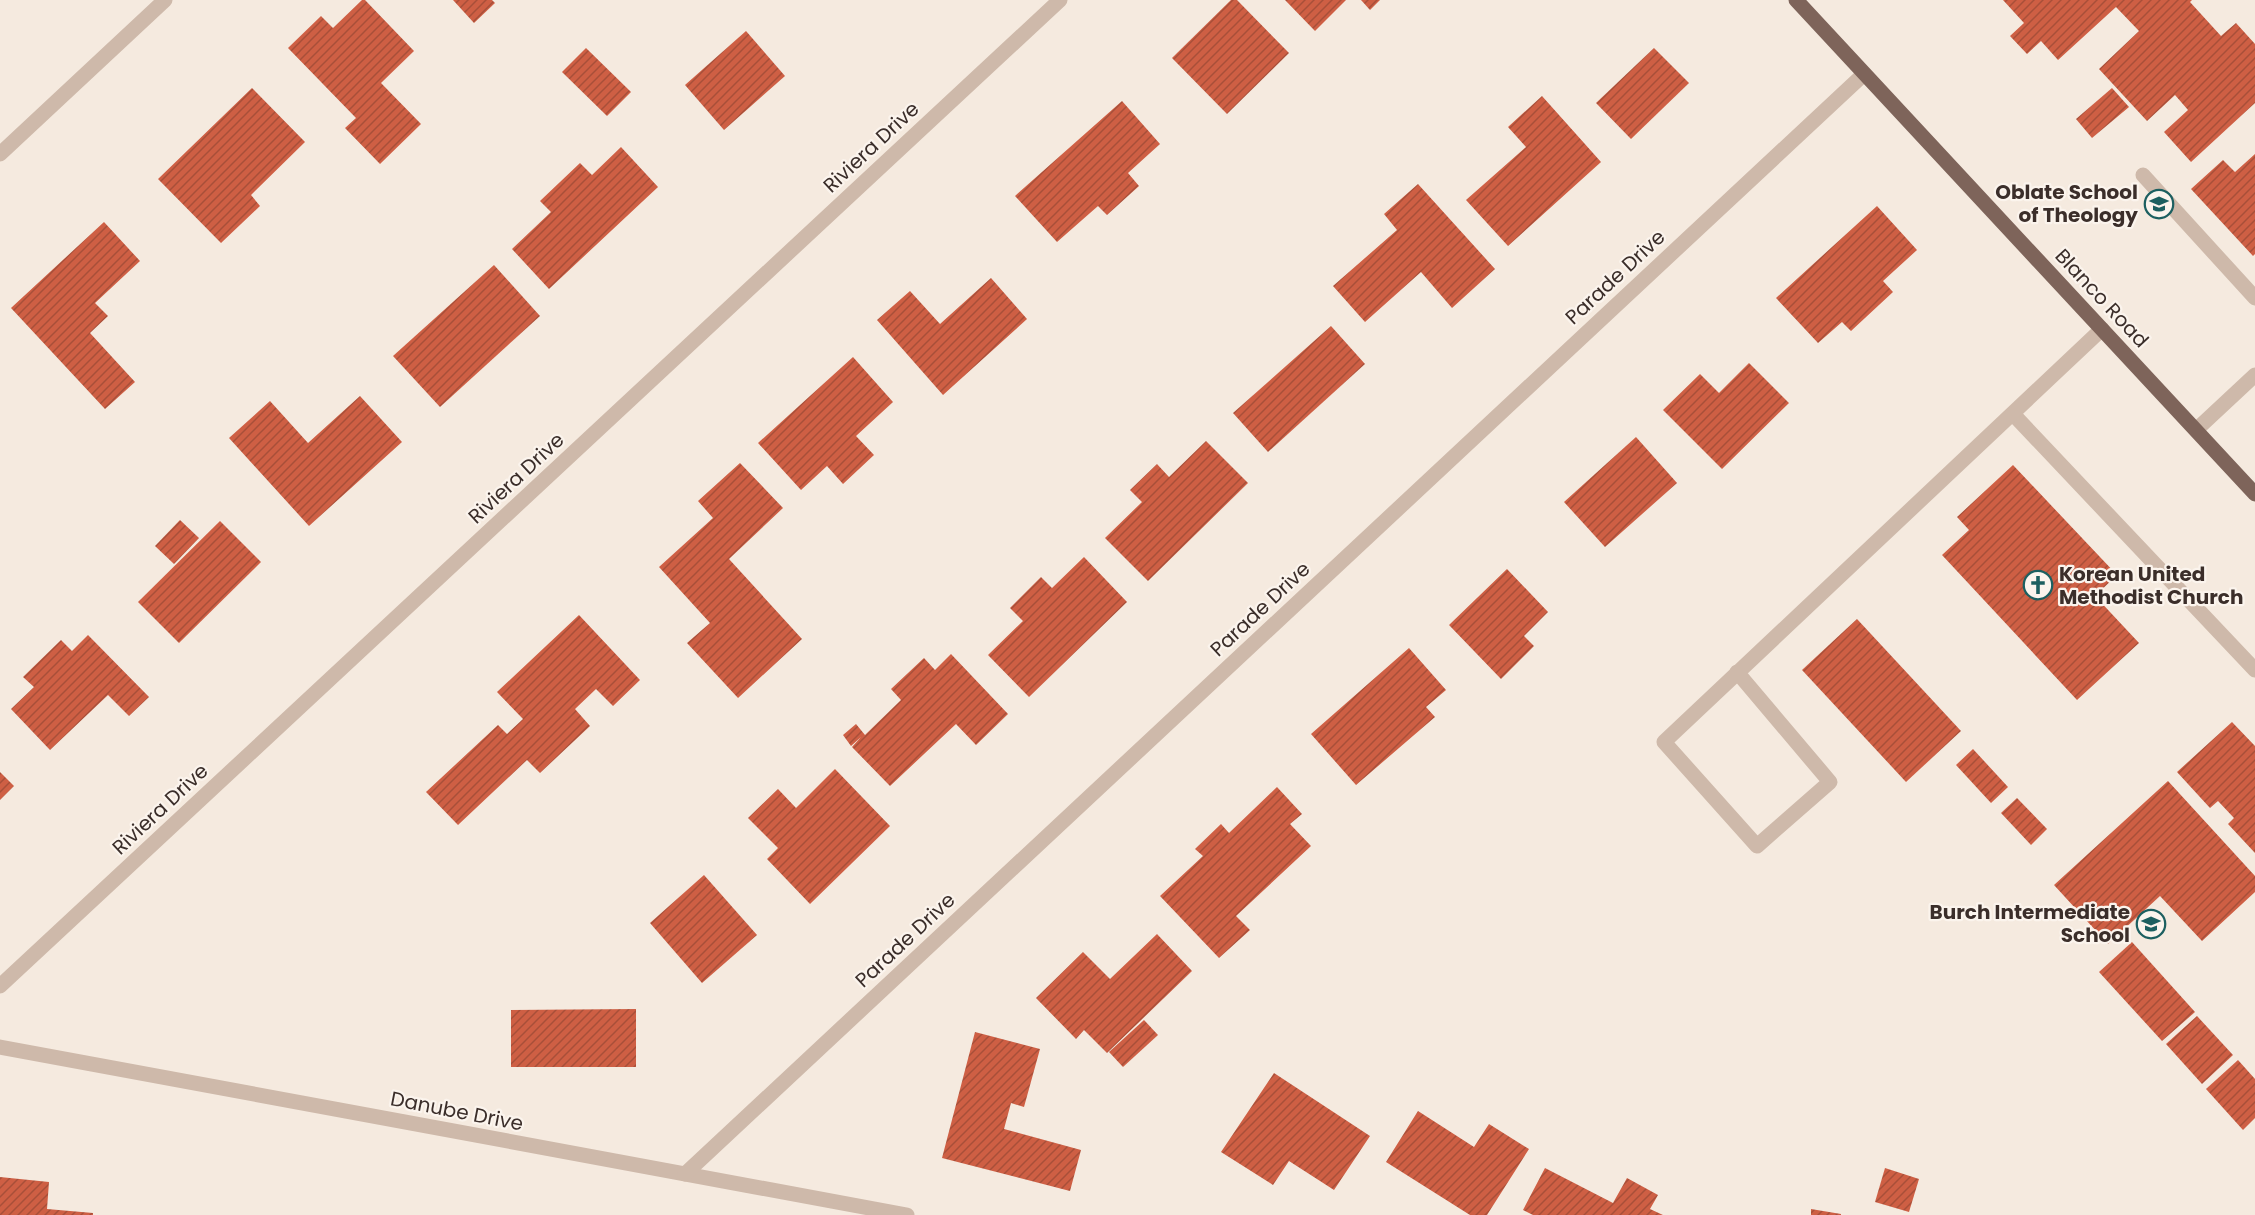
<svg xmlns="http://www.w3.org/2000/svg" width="2255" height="1215" viewBox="0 0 2255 1215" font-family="Poppins,sans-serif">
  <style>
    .building { fill: url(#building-hatch) }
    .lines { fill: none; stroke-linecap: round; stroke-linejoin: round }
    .minor { stroke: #ceb9aa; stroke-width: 15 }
    .major { stroke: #7e645a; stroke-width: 15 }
    .labels { text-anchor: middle; stroke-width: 4.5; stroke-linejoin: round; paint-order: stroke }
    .street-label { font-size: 20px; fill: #3b2e2a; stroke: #fbf4ed }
    .poi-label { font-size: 20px; font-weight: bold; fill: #3b2e2a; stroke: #fbf4ed; text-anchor: end }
  </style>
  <defs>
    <pattern id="building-hatch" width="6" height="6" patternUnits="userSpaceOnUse" patternTransform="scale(1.5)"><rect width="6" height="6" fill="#ce5f44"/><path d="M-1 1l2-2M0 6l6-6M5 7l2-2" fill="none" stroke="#a84f39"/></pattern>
  </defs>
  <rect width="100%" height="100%" fill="#f5eadf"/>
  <g class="building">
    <polygon points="362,0 365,0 414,51 381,83 421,124 380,164 345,128 356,118 288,48 321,16 333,28"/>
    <polygon points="453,0 492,0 495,3 474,23"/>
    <polygon points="1231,0 1237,0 1289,53 1227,114 1172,58"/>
    <polygon points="1285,0 1346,0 1315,31"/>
    <polygon points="1361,0 1380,0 1370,10"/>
    <polygon points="2003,0 2192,0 2190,2 2221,36 2236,23 2255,44 2255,103 2191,162 2164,132 2188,110 2175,95 2147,121 2099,69 2139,31 2116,7 2058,60 2041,41 2027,54 2010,36 2024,23"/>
    <polygon points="746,31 785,76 724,130 685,85"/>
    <polygon points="586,48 631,92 607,116 562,72"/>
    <polygon points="1654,48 1689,83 1631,139 1596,103"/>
    <polygon points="252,88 305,142 251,195 260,206 221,243 158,179"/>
    <polygon points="2112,88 2129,107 2092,138 2076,119"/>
    <polygon points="1542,96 1601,162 1508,246 1466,200 1526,147 1508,127"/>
    <polygon points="1122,101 1160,144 1128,173 1139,186 1107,215 1098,206 1057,242 1015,196"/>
    <polygon points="621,147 658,187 549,289 512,249 551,212 540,201 580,163 592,175"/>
    <polygon points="2255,154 2255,254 2253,256 2191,189 2223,160 2235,172"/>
    <polygon points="1418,184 1495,269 1452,308 1421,272 1365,322 1333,286 1397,230 1384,214"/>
    <polygon points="1877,206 1917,250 1883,281 1893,292 1851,331 1842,322 1818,343 1776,298"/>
    <polygon points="104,222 140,261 95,303 108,316 90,333 135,382 105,409 11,308"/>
    <polygon points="494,265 540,316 440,407 393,356"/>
    <polygon points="991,278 1027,319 943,395 877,320 910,291 940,324"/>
    <polygon points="1331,326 1365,364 1268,452 1233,413"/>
    <polygon points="853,357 893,402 856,436 874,455 843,484 827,466 801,490 758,443"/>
    <polygon points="1749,363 1789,403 1722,469 1663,410 1700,374 1719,393"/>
    <polygon points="360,396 402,442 309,526 229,438 270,401 308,443"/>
    <polygon points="1636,437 1677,483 1605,547 1564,502"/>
    <polygon points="1206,441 1248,483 1148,581 1105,538 1142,502 1130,490 1157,464 1169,477"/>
    <polygon points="740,463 783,508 729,559 802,639 738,698 687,643 710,623 659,567 713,518 698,501"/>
    <polygon points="2013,465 2117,575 2095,596 2139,643 2077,700 1942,555 1969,530 1957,517"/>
    <polygon points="180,520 199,538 174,564 155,546"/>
    <polygon points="220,521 261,562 179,643 138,602"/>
    <polygon points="1084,557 1127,602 1029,697 988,655 1023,621 1010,608 1041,577 1052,588"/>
    <polygon points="1507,569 1548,612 1524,636 1534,646 1501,679 1449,625"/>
    <polygon points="579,615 640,680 613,706 596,689 575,709 590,726 540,773 527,760 458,825 426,792 498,725 507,734 523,719 497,692"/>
    <polygon points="1857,619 1961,731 1906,782 1802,670"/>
    <polygon points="88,635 149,697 129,716 108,695 50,750 11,709 34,687 23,677 61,640 72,651"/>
    <polygon points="1409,648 1446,690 1426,707 1435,717 1356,785 1311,734"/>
    <polygon points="951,654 1008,714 976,745 956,724 890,786 852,747 861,737 851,746 843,735 856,724 865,735 901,700 891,689 924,658 935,670"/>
    <polygon points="2232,722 2255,746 2255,853 2228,824 2234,818 2218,801 2210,808 2177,772"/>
    <polygon points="1973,749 2008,787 1991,803 1956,765"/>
    <polygon points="835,769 890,826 810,904 767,859 778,848 748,818 778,789 796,808"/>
    <polygon points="0,772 14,786 0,800"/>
    <polygon points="2168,781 2255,876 2255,892 2202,941 2160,896 2108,944 2054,885"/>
    <polygon points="1277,787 1302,814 1290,824 1311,846 1236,916 1250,930 1219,958 1160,896 1203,856 1195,849 1221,824 1229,833"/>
    <polygon points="2017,798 2047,829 2031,845 2001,813"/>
    <polygon points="704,875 757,935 702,983 650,923"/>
    <polygon points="1157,934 1192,971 1107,1053 1084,1030 1076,1039 1036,998 1083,952 1110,979"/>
    <polygon points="2132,942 2195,1012 2162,1041 2099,972"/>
    <polygon points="636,1009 636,1067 511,1067 511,1010"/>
    <polygon points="2197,1016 2233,1055 2202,1084 2166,1044"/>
    <polygon points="1144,1020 1158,1035 1123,1067 1109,1052"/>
    <polygon points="975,1032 1040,1049 1024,1107 1011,1103 1004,1129 1081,1150 1070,1191 942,1158"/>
    <polygon points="2238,1060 2255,1079 2255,1118 2243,1130 2206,1089"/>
    <polygon points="1274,1073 1370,1136 1334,1190 1289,1161 1273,1185 1221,1152"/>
    <polygon points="1418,1111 1474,1147 1489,1124 1529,1149 1487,1215 1470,1215 1386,1162"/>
    <polygon points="1545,1168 1613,1203 1627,1178 1658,1195 1650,1209 1663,1215 1533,1215 1523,1210"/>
    <polygon points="1885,1168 1919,1179 1909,1212 1875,1202"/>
    <polygon points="0,1177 49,1182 47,1209 93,1213 93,1215 0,1215"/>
    <polygon points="1811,1209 1841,1214 1841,1215 1811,1215"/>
  </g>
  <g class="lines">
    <g class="minor">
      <polyline points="0,154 165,0"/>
      <polyline points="2143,175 2255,298"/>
      <polyline points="2013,414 2255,670"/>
      <polyline points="2196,430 2255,375"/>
      <polyline points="1737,672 1830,782 1757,846 1664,742 2102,329"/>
      <polyline points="0,986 1060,0"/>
      <polyline points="0,1047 907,1215"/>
      <polyline points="685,1174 1864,74"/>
    </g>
    <polyline class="major" points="1796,0 2255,494"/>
  </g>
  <defs>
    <g id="university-ring" transform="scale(1.5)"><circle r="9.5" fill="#fbf4ed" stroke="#1c5f60" stroke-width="1.5"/><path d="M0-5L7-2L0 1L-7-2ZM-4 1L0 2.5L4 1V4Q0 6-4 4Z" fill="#1c5f60"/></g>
    <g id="church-ring" transform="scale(1.5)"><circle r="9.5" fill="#fbf4ed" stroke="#1c5f60" stroke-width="1.5"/><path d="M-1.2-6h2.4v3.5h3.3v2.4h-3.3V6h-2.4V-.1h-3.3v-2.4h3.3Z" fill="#1c5f60"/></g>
    <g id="school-ring" transform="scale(1.5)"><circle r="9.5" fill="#fbf4ed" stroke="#1c5f60" stroke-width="1.5"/><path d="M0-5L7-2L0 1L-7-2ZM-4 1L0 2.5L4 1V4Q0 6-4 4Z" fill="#1c5f60"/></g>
  </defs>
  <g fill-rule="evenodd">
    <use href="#university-ring" x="2159" y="204"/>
    <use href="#church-ring" x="2038" y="585"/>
    <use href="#school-ring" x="2151" y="924"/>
  </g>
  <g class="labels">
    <g class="street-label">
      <text transform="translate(871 147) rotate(-43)" y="7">Riviera Drive</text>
      <text transform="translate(1615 277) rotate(-43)" y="7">Parade Drive</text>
      <text transform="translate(2102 298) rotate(47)" y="7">Blanco Road</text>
      <text transform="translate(516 478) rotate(-43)" y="7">Riviera Drive</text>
      <text transform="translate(1260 609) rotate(-43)" y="7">Parade Drive</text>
      <text transform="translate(160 809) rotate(-43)" y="7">Riviera Drive</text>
      <text transform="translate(905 940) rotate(-43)" y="7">Parade Drive</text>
      <text transform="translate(457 1111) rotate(11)" y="7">Danube Drive</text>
    </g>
    <g class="poi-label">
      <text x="2138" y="199">Oblate School<tspan x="2138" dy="23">of Theology</tspan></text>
      <text x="2059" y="581" text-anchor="start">Korean United<tspan x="2059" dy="23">Methodist Church</tspan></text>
      <text x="2130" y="919">Burch Intermediate<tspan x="2130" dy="23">School</tspan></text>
    </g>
  </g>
</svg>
